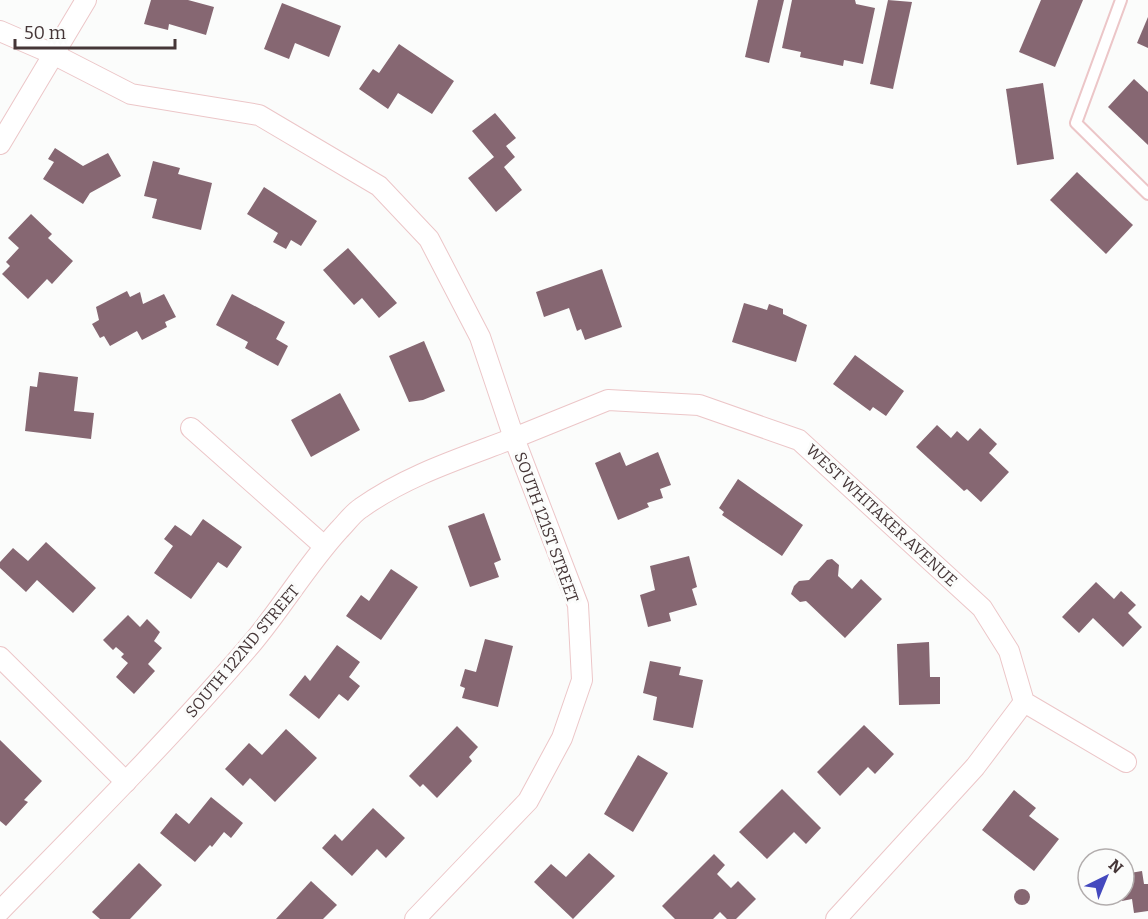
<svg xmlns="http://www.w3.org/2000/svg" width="1148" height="919" viewBox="0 0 1148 919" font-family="Bitter,serif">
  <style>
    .building { fill: #866772 }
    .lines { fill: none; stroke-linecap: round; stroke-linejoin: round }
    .service-casing { stroke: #ecc6c8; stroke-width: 14 }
    .minor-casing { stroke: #ecc6c8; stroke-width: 22 }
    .service { stroke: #fff; stroke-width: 10 }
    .minor { stroke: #fff; stroke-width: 20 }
    .labels { text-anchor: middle; stroke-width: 6; stroke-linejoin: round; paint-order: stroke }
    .street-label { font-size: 16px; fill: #453637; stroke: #fbfcfb }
  </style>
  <rect width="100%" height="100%" fill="#fbfcfb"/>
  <g class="building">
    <polygon points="151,0 188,0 214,7 206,35 169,24 168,30 144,24"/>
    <polygon points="758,0 784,0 769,63 745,57"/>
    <polygon points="792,0 855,0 856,4 875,8 863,64 844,60 843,66 800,57 801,52 782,48"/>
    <polygon points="888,0 912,2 893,89 870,84"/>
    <polygon points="1041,0 1083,0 1055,67 1019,52"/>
    <polygon points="282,3 341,26 329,57 295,43 289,59 264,49"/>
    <polygon points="1148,17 1148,48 1137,43"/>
    <polygon points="399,44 454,81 432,114 398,93 388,109 359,89 373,69 379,73"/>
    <polygon points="1134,79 1148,92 1148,145 1108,107"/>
    <polygon points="1043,83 1054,159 1017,165 1006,89"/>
    <polygon points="495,113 516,138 506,146 515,157 504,167 522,190 496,212 468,178 494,157 472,131"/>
    <polygon points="55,148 83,166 108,153 121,176 90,193 83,204 43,179 54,162 48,159"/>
    <polygon points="153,161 180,168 178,174 212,183 201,230 152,218 157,199 144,196"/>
    <polygon points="1077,172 1133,225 1106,254 1050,200"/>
    <polygon points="264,187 317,221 301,246 291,240 286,249 273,242 278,233 247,214"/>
    <polygon points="31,214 52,234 48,238 73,261 52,284 47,279 28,299 2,274 10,266 6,262 19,248 8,238"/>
    <polygon points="348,248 397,303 379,318 362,298 354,305 323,270"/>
    <polygon points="602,269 622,327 585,340 581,329 577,331 569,308 544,317 536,292"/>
    <polygon points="127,291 130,297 140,292 143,304 164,294 176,317 165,322 167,327 142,340 137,331 110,346 104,336 100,338 92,324 99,320 96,307"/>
    <polygon points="232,294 285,322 276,339 288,346 278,366 245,348 248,342 216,325"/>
    <polygon points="744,303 767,310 769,304 783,309 783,314 807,325 796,362 732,342"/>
    <polygon points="424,341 445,391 423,400 409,402 389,356"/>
    <polygon points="855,355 904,391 886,416 873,407 870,411 833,384"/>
    <polygon points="39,372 78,377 74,411 94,413 91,439 25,431 30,386 37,387"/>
    <polygon points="340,393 360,430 311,457 291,420"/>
    <polygon points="937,425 951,438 957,431 968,441 980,428 997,444 989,453 1009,472 981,502 967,489 964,491 916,447"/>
    <polygon points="620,452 626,466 658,452 671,485 660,489 663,498 647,503 649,507 618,520 595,463"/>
    <polygon points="738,479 803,525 782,556 722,515 724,512 719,508"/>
    <polygon points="484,513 501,560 494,563 499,577 470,587 448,526"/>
    <polygon points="203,519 242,547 227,568 218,562 191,599 154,573 173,546 164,539 175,525 191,536"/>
    <polygon points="46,542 96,588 73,613 37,580 26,592 0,568 0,562 13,548 28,561"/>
    <polygon points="689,556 697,587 692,589 697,605 669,613 671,621 648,627 640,595 655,590 650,566"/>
    <polygon points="832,559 839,565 838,576 852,589 861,579 882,599 845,638 806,601 800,602 791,594 794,586 799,581 809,580 827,560"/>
    <polygon points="391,569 418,587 381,640 346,616 361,595 369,601"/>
    <polygon points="1096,582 1114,599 1121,591 1136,605 1128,613 1142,627 1123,647 1093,618 1079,633 1062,617"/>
    <polygon points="128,615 140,627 147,619 160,632 154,641 162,648 148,664 155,671 134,694 116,677 128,663 121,657 124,654 116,647 113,650 103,640"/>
    <polygon points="485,639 513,646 498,707 462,698 465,688 460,686 465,669 476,672"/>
    <polygon points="929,642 930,677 940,677 940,704 899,705 897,644"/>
    <polygon points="337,645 360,662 349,677 360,686 348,701 339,694 319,719 289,695 305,675 310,681"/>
    <polygon points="650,661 681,667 679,675 703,680 693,728 653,720 657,697 643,693"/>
    <polygon points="864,725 894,754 875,774 868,767 840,796 817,772"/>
    <polygon points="457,726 478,747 469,757 472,761 437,798 423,784 420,787 409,776"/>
    <polygon points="286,729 317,758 275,802 250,778 243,786 225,769 249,743 262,755"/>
    <polygon points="0,740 42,781 24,800 28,802 6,826 0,821"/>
    <polygon points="638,755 668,773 633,832 604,814"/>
    <polygon points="782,789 821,828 806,844 794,832 767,859 739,832"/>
    <polygon points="1014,790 1036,808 1029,816 1059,839 1034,871 982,830"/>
    <polygon points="211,797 243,823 231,838 224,832 212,847 210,845 195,862 160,833 176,813 189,824"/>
    <polygon points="373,808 405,838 386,858 377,849 352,876 322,848 335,834 342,841"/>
    <polygon points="589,853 615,876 573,919 534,882 551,864 566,877"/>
    <polygon points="714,854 725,865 717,874 731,888 738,881 756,899 736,919 727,919 720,912 713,919 675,919 662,906"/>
    <polygon points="139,863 162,885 130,919 100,919 92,912"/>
    <polygon points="1142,871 1144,884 1148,884 1148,911 1134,913 1132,899 1122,901 1124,874"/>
    <polygon points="311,881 337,905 323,919 276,919"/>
    <circle cx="1022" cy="897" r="8"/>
  </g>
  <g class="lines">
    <g class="service-casing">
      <polyline id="service" points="1121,0 1076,123 1148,194"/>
    </g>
    <g class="minor-casing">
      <g id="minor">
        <polyline points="0,31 53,54 131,94 259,115 379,186 429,239 480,337 514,438 608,400 699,405 799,440 982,608 1009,651 1024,702 1126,762"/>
        <polyline points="0,144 86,0"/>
        <polyline points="191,428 324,546"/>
        <polyline points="0,657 126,782"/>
        <path d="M0 911C86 823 173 736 253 642 283 606 307 565 339 530 346 523 353 513 361 508 407 475 462 458 514 438L578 605 582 680 562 738 528 801 415 919"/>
        <polyline points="836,919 975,767 1024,702"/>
      </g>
    </g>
    <use href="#service" class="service"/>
    <use href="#minor" class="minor"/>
  </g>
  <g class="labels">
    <g class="street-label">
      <text transform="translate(882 515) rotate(43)" y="6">WEST WHITAKER AVENUE</text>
      <text transform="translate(547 527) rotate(70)" y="6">SOUTH 121ST STREET</text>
      <text transform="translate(242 651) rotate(-50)" y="6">SOUTH 122ND STREET</text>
    </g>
  </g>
  <g transform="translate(1106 877) rotate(43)"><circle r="28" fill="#fbfcfb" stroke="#b2adad" stroke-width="1.5"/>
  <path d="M0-4.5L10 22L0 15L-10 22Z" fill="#4449be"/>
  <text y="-9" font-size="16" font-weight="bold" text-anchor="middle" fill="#453637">N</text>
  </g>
  <path d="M15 39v9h160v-9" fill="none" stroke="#453637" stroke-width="3"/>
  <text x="24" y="39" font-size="18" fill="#453637" stroke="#fbfcfb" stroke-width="4.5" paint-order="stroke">50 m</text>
</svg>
